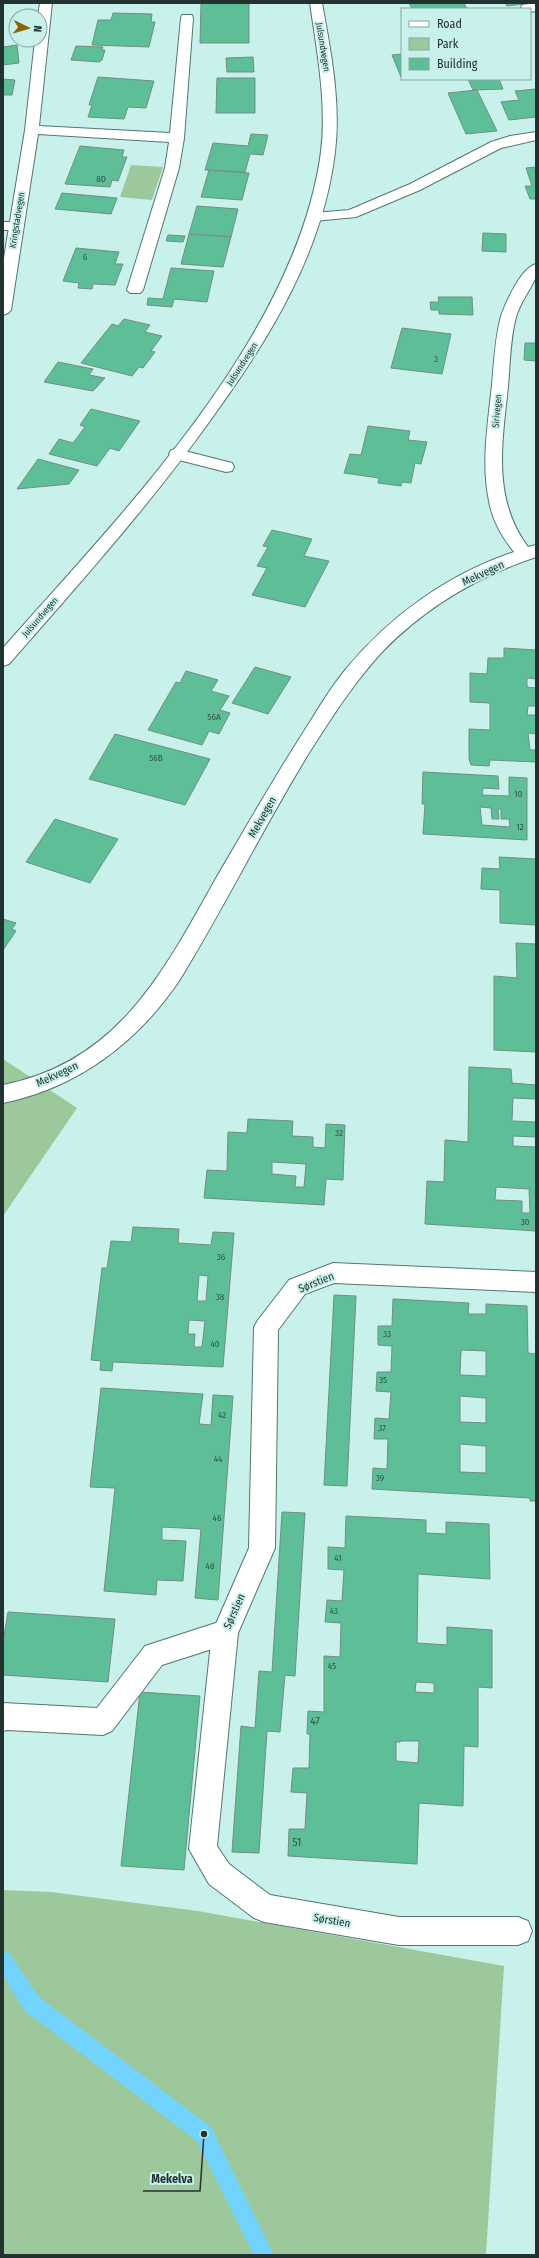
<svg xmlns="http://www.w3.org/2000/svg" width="539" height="2258" viewBox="0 0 539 2258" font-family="'Fira Sans Condensed',sans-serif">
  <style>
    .green { fill: #9dc89b }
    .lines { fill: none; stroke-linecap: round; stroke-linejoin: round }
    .stream { fill: #72d3fd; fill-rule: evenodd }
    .building { fill: #5ebe97; stroke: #708f81; fill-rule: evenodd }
    .service-casing { stroke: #527671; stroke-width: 2 }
    .minor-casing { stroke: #527671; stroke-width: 2 }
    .primary-casing { stroke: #527671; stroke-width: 2 }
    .service { fill: #fff; fill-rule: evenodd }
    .minor { fill: #fff; fill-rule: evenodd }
    .primary { fill: #fff; fill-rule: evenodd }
    .labels { text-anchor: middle; stroke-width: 4; stroke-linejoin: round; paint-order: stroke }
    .far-street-label { font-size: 9px; fill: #223230; stroke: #c9f1eb }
    .number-label { font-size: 9px; fill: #31554a }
    .street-label { font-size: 11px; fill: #223230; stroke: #c9f1eb }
    .near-number-label { font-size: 11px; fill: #31554a }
    .leader { fill: none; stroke: #223230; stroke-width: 1.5 }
    .callout-dot { fill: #223230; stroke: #c9f1eb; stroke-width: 1.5 }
    .callout-label { font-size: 12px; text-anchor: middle; font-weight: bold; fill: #223230; stroke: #c9f1eb; stroke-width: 4; stroke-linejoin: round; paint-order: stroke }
  </style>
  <rect width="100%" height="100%" fill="#c9f1eb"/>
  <g class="green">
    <polygon points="131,165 163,167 152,200 120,197"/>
    <polygon points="3,1059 77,1108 3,1216"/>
    <polygon points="3,1890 51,1892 198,1911 504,1966 486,2255 3,2255"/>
  </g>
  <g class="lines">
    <polygon class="stream" points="3,1950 9,1953 39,1997 211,2127 274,2255 254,2255 197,2141 25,2011 3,1976"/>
  </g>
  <g class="building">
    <polygon points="201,3 249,3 249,43 200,43"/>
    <polygon points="409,3 464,3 467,9 412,9"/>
    <polygon points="505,3 535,3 507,6"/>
    <polygon points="113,13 152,14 151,22 155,22 149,47 92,45 98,20 111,20"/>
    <polygon points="17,45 19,63 3,65 3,47"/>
    <polygon points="76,46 103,47 102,50 105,50 102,60 99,62 71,60"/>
    <polygon points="402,54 402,77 401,77 392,55"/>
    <polygon points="253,57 254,72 227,72 226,58"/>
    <polygon points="98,77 154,81 146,108 128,107 124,119 88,117 92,105 89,105"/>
    <polygon points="217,78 255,78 255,113 216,113"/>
    <polygon points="3,79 15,80 12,95 3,95"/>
    <polygon points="468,79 499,79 503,89 473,90"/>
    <polygon points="536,89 536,117 509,120 501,102 519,100 515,91"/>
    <polygon points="477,90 497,131 466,134 448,93"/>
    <polygon points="251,134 268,135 263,155 250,154 245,172 205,170 213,143 248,146"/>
    <polygon points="80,146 124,150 122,157 127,157 118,181 112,180 110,187 65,184"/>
    <polygon points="536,167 536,199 530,199 525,186 532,186 526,168"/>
    <polygon points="209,170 249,173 242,200 201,197"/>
    <polygon points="62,193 117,198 111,214 55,209"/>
    <polygon points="197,206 238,209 231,237 189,234"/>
    <polygon points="483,233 506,234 506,252 482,251"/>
    <polygon points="189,234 231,237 223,267 181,264"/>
    <polygon points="168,235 185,236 183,242 166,241"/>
    <polygon points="76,248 119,252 115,264 123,264 115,285 93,284 92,289 78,288 79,283 63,281"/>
    <polygon points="171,268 214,271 207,302 174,299 172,307 147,305 148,298 163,299"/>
    <polygon points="438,297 472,297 473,315 439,314 439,310 431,310 430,302 439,302"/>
    <polygon points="124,319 150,325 145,332 162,336 151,351 155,352 143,368 139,367 132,376 81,363 112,324 118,326"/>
    <polygon points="402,328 451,334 442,374 391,368"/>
    <polygon points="525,343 536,343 536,361 524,360"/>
    <polygon points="58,362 93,369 89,375 105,378 93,391 44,382"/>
    <polygon points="91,409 140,421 119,451 110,448 97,466 49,454 59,439 73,443 85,427 80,425"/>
    <polygon points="368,426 410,431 408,440 427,442 421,464 415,463 411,483 402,482 401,486 378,483 379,478 344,473 350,454 361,455"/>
    <polygon points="38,459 79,470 69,484 17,489"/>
    <polygon points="272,530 312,539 304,556 329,561 305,607 252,595 267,568 257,566 268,547 263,546"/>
    <polygon points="504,648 536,650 536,679 527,678 527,687 536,688 536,706 528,706 527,715 536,715 536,734 528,733 530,750 536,750 536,762 490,760 489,766 471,765 469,759 469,729 490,730 490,703 470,702 470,673 487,674 488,658 504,658"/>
    <polygon points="255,667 291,677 268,714 232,703"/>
    <polygon points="186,671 218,680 211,691 229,696 220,710 230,713 219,734 209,731 202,745 148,730 176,682 180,683"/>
    <polygon points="115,734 210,759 185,805 89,779"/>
    <path d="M423 772 498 776 499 789 483 788 482 795 509 796V777L527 778V840L423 834 425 804H422ZM480 807 491 808 492 819H499L498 809H501V819H509L510 827 482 825Z"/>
    <polygon points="55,819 118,839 90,883 26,862"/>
    <polygon points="499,857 536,859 536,925 500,923 500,890 481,889 482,868 500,869"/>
    <polygon points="3,919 16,923 12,929 16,931 3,950"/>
    <polygon points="516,943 536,944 536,1052 494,1050 494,976 517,978"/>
    <path d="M469 1067 511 1069 512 1083 536 1085V1099L513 1098 512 1121 536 1122V1137L513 1136V1146L536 1147V1231L425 1224 427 1181 444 1182 445 1140 468 1142ZM496 1187 529 1189 530 1213H522V1201L495 1200Z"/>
    <path d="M248 1119 293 1121 292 1136 313 1137V1147L325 1148 326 1124 345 1125 343 1180 326 1179 324 1205 204 1198 207 1170 227 1171 228 1132 247 1133ZM272 1162 306 1164 304 1187H295L296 1176 272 1174Z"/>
    <path d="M133 1227 179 1229 178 1243 211 1245 213 1232 234 1233 223 1367 113 1362 112 1371 100 1370 101 1361 91 1360 102 1268H107L111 1241 131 1242ZM199 1275 208 1276 206 1301H197ZM189 1320 205 1321 202 1347H194L195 1334H188Z"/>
    <polygon points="334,1295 356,1296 347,1486 324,1485"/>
    <path d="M393 1299 469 1303 468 1314H486V1304L527 1306 528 1353 536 1354V1501H530V1498L372 1489 373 1468 387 1469 388 1439H374L375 1418 389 1419 391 1392 376 1391 377 1372H391L392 1346 378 1345V1326H392ZM461 1350 486 1351V1376L460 1375ZM460 1396 486 1398V1423L460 1422ZM460 1444 486 1446V1473L460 1472Z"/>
    <polygon points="101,1388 203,1394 199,1424 211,1425 213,1395 233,1396 218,1600 195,1598 201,1529 162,1527 162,1540 186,1541 183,1581 157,1580 156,1595 104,1591 115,1488 90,1487"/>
    <polygon points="282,1512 305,1513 295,1676 285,1675 280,1732 267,1731 259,1853 232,1852 241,1726 255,1728 259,1671 272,1672"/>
    <path d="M346 1516 426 1520V1533L446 1534V1522L489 1524 490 1579 418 1574 417 1643 447 1645V1627L492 1630V1688L478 1687V1747L464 1746 463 1806 419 1803 417 1864 288 1856 289 1829H305L307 1793 291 1792 293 1768H309L310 1734H307L308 1711 324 1712V1656L340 1657 341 1623 325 1622 327 1600 342 1601 344 1570 328 1569V1547L345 1548ZM416 1682 434 1683V1693L415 1692ZM401 1741H419L418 1763 396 1761V1742H400Z"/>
    <polygon points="8,1612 115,1619 108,1682 3,1675 3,1642"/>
    <polygon points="140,1692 200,1696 184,1870 121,1866"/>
  </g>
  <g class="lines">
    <g class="service-casing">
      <g id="service">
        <polygon points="536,3 536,11 530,12 530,9 521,8 522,5"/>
        <polygon points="536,132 536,140 501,148 420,190 356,217 314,221 307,217 314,213 349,210 410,184 491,142 510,136"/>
        <polygon points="3,222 16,222 23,226 16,230 3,230"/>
        <polygon points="177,449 232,463 234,467 232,471 226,472 171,458 169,454 171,450"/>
        <polygon points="225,1620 234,1624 238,1633 234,1642 162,1665 112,1731 103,1735 7,1730 3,1731 3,1703 97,1708 145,1646"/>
      </g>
    </g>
    <g class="minor-casing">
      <g id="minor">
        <polygon points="40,3 52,3 39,126 170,133 181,18 182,15 192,15 193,18 184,138 179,168 143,290 140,293 130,293 127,290 165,168 169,142 38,134 11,310 8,313 3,315 3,264 25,130 35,40 40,40 40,16 38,16"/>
        <path d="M536 264C536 269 537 276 535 279 529 292 520 303 516 317 510 340 510 364 508 387 502 443 492 499 528 547L536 545V557C479 576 426 607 383 651 354 682 332 717 309 753 263 828 225 906 179 981 137 1043 77 1088 3 1103V1085C118 1062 163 973 215 880 243 832 271 783 301 736 316 713 329 689 346 669 390 616 448 574 514 552 502 537 492 520 489 501 481 463 488 423 492 385 494 362 495 338 501 316 506 302 521 268 536 264Z"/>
        <polygon points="333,1263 536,1272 536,1292 334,1283 305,1294 278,1330 275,1548 238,1633 217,1846 229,1864 270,1895 399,1917 518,1917 528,1921 532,1931 528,1941 518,1945 399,1945 264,1922 254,1918 209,1884 189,1849 212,1633 249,1548 254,1327 258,1320 289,1280"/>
      </g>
    </g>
    <g class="primary-casing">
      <path id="primary" d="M310 3H322C331 52 341 103 335 152 323 252 270 338 212 418 150 505 79 584 9 664L3 666V648C122 513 296 337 321 152 327 103 317 52 310 3Z"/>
    </g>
    <use href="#service" class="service"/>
    <use href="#minor" class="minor"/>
    <use href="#primary" class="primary"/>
  </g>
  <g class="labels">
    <g class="far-street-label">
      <text transform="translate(323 47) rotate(81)" y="3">Julsundvegen</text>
      <text transform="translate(17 220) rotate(-81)" y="3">Kringstadvegen</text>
      <text transform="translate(242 364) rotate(-57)" y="3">Julsundvegen</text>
      <text transform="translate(497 411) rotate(-85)" y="3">Sirivegen</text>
      <text transform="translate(40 617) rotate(-49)" y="3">Julsundvegen</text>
    </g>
    <g class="number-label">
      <text x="101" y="182">8D</text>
      <text x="85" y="260">6</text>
      <text x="436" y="362">3</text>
      <text x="214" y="720">56A</text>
      <text x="156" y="761">56B</text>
      <text x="518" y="797">10</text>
      <text x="520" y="830">12</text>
      <text x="339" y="1136">32</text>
      <text x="525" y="1225">30</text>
      <text x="221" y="1260">36</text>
      <text x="220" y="1300">38</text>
      <text x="387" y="1337">33</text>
      <text x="215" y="1347">40</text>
      <text x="383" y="1383">35</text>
      <text x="222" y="1418">42</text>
      <text x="382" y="1431">37</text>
      <text x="218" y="1462">44</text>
      <text x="380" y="1481">39</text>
      <text x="217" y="1521">46</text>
      <text x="338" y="1561">41</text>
      <text x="210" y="1569">48</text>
      <text x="334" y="1614">43</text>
      <text x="332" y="1669">45</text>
    </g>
    <g class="street-label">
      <text transform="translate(483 573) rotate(-25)" y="4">Mekvegen</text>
      <text transform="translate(262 817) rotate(-60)" y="4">Mekvegen</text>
      <text transform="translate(57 1074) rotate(-25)" y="4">Mekvegen</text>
      <text transform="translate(316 1282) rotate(-22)" y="4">Sørstien</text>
      <text transform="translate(234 1611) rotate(-66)" y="4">Sørstien</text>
      <text transform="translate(332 1920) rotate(10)" y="4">Sørstien</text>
    </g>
    <g class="near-number-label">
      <text x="315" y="1725">47</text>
      <text x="297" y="1846">51</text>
    </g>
  </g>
  <path class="leader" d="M204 2134L200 2191H143"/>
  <circle class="callout-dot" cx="204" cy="2134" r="4"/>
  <g class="callout-label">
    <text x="172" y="2183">Mekelva</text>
  </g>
  <rect width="539" height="2258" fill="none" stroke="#223230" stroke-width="8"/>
  <rect x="401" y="8" width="130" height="72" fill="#c9f1eb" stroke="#86a5a0"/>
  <rect x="409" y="21" width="20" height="6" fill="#ffffff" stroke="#86a5a0"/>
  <text x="437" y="28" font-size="12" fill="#223230">Road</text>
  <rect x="409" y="38" width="20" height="12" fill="#9dc89b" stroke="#86a5a0"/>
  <text x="437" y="48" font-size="12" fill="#223230">Park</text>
  <rect x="409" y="58" width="20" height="12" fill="#5ebe97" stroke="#86a5a0"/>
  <text x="437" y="68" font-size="12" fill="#223230">Building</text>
  <g transform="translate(28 28) rotate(95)"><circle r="19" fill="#c9f1eb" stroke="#86a5a0"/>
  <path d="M0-3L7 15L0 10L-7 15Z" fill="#8c6405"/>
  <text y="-6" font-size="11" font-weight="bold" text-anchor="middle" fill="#223230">N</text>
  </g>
</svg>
